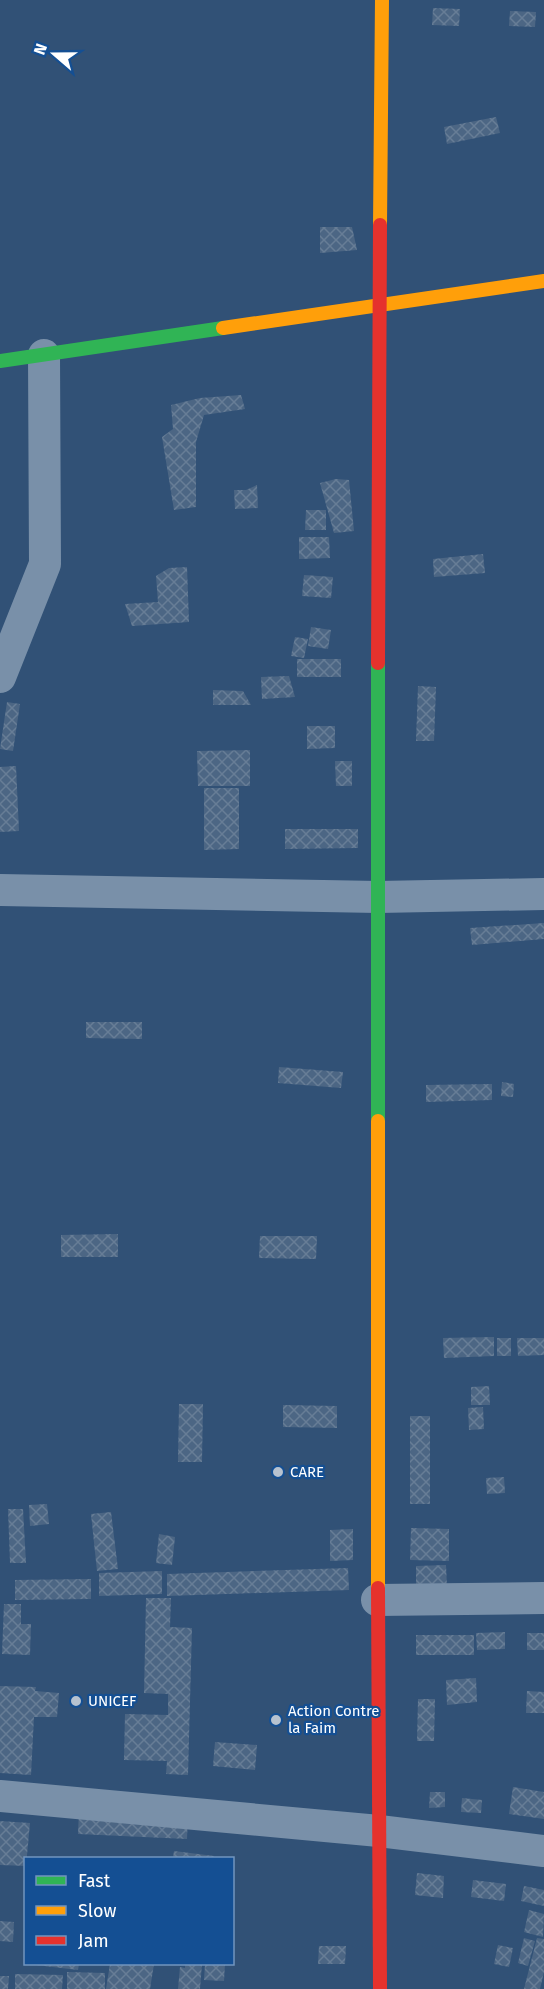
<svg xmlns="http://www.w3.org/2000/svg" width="544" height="1989" viewBox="0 0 544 1989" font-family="'Fira Sans',sans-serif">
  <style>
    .building { fill: url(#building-cross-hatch) }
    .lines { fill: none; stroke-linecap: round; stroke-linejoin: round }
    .street { stroke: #7990a9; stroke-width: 32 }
    .fast { stroke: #30b455; stroke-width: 14 }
    .slow { stroke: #ff9f0a; stroke-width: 14 }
    .jam { stroke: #e5322d; stroke-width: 14 }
    .poi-dot { fill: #b7c2cf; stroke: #144f93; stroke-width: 2 }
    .labels { text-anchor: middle; stroke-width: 4.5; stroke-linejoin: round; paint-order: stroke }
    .poi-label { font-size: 15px; fill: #fff; stroke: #144f93; text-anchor: start }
  </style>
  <defs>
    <pattern id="building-cross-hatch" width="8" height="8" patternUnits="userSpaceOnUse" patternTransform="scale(1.5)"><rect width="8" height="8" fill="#4c6684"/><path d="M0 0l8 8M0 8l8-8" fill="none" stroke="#677d96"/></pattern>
  </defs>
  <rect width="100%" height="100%" fill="#315176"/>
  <g class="building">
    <polygon points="433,8 460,9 459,26 432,25"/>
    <polygon points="510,11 536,12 535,27 509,26"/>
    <polygon points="496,117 500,133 447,144 444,127"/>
    <polygon points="320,227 352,227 357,250 320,253"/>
    <polygon points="241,395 245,409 204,415 196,442 196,507 174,510 162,437 173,429 171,405 200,398"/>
    <polygon points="336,479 349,480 354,531 334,533 320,483"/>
    <polygon points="257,485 258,508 235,509 234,490 246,490"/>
    <polygon points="306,510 326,510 326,530 305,530"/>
    <polygon points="299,537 329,537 330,558 299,559"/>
    <polygon points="483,554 485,573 434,577 433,559"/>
    <polygon points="187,567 189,622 132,626 125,604 158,602 156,576 169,568"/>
    <polygon points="304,575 333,577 331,598 302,596"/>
    <polygon points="311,627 331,630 328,649 308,646"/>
    <polygon points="295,637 308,639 304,658 291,656"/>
    <rect x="297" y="659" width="44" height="18"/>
    <polygon points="289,676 295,697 262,699 261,677"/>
    <polygon points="418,686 436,687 434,741 416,741"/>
    <polygon points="213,690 243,691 251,705 213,705"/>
    <polygon points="7,702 20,704 13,751 0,749"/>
    <polygon points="307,726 335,726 335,748 307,749"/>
    <polygon points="250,750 250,786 198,786 197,751"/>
    <polygon points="335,761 352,761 352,786 336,786"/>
    <polygon points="16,766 19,831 0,832 0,767"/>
    <polygon points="204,788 239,788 239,849 204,850"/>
    <polygon points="285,829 358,829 358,848 285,849"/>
    <polygon points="544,923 544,939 472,945 470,928"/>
    <polygon points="86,1022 142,1022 142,1039 86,1038"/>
    <polygon points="279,1067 343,1072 341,1088 278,1083"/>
    <polygon points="502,1082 514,1084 513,1097 501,1096"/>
    <polygon points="492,1084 492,1100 426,1102 426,1085"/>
    <polygon points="118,1234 118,1257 61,1257 61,1235"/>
    <polygon points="260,1236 317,1236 316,1259 259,1258"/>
    <polygon points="494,1337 494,1356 444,1358 443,1338"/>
    <rect x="497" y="1338" width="14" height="18"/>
    <polygon points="517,1338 544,1338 544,1355 518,1356"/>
    <polygon points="489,1386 490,1405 471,1405 471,1387"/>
    <polygon points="179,1404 203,1404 202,1462 178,1462"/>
    <polygon points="283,1405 337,1406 337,1428 283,1427"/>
    <polygon points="483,1407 484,1429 469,1430 468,1408"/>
    <rect x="410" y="1416" width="20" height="88"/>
    <polygon points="504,1477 505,1493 487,1494 486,1478"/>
    <polygon points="47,1504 49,1524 30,1526 29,1505"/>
    <polygon points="8,1509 23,1509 26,1563 10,1563"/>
    <polygon points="111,1512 118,1569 97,1571 91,1514"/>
    <polygon points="411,1528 449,1529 449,1561 410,1560"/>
    <polygon points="353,1529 353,1560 330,1561 330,1530"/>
    <polygon points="159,1534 175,1537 172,1565 156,1563"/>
    <polygon points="446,1565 447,1587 416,1588 416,1566"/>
    <polygon points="348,1568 349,1590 167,1596 167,1574"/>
    <polygon points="162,1571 162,1594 99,1596 99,1573"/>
    <polygon points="91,1579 91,1599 15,1600 15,1580"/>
    <polygon points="146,1598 171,1598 170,1627 192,1628 188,1775 166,1774 167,1761 124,1760 125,1714 168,1715 168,1694 144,1693"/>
    <polygon points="4,1604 21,1604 21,1624 31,1624 30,1655 2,1654"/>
    <polygon points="505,1632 505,1649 477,1650 476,1633"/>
    <rect x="527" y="1633" width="17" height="17"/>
    <rect x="416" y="1635" width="58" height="20"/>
    <polygon points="476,1678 477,1702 447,1705 446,1680"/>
    <polygon points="0,1686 36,1687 35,1691 59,1693 57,1717 34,1717 31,1775 0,1773"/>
    <polygon points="527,1691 544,1692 544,1713 526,1713"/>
    <polygon points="418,1699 435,1699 434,1741 417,1741"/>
    <polygon points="215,1742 257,1745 255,1770 213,1766"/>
    <polygon points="513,1787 544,1792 544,1819 509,1814"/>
    <polygon points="430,1792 445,1792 445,1807 429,1808"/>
    <polygon points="462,1798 482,1800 481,1813 461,1812"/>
    <polygon points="79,1810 188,1815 187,1839 78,1834"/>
    <polygon points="0,1821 30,1823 26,1866 0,1865"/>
    <polygon points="174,1851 214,1856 213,1858 173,1858"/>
    <polygon points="417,1873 444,1876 443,1898 415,1895"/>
    <polygon points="473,1880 506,1884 504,1901 471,1897"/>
    <polygon points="524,1886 544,1890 544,1906 521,1901"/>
    <polygon points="529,1910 544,1914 543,1937 524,1932"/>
    <polygon points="0,1921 14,1922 13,1942 0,1941"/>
    <polygon points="524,1938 535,1941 528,1966 518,1963"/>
    <polygon points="537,1938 544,1939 544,1972 540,1989 524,1989"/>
    <polygon points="498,1945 513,1948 509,1967 494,1964"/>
    <polygon points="319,1946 346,1946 345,1964 318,1964"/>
    <polygon points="36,1964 79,1964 78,1970 36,1965"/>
    <polygon points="110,1964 154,1964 150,1989 106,1989"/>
    <polygon points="185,1964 202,1964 200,1989 178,1989 180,1967 185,1968"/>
    <polygon points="205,1964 225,1964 224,1981 204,1980"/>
    <polygon points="67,1972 105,1973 105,1989 67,1989"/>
    <polygon points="15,1974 63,1975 62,1989 15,1989"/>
    <polygon points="0,1976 9,1976 8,1989 0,1989"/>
  </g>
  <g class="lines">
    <g class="street">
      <polyline points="0,677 45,564 44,355"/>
      <polyline points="0,890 378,897 544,894"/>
      <polyline points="377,1600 544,1598"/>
      <polyline points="0,1796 379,1831 544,1851"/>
    </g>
    <g class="fast">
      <polyline points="0,361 223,328"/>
      <polyline points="378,1121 378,663"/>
    </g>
    <g class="slow">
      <polyline points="380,225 382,0"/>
      <polyline points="223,328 544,281"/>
      <polyline points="378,1121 378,1588"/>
    </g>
    <g class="jam">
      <polyline points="378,663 380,225"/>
      <polyline points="378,1588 380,1989"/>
    </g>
  </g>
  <g class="poi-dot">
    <circle cx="278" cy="1472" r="6"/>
    <circle cx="76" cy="1701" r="6"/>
    <circle cx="276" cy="1720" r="6"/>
  </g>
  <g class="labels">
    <g class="poi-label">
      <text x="290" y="1477">CARE</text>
      <text x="88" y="1706">UNICEF</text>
      <text x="288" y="1716">Action Contre<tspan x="288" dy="17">la Faim</tspan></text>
    </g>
  </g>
  <rect x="24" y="1857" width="210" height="108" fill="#144f93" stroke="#7295be" stroke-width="1.5"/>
  <rect x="36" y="1876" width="30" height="9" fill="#30b455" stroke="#7295be" stroke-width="1.5"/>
  <text x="78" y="1887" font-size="18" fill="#ffffff">Fast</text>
  <rect x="36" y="1906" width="30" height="9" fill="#ff9f0a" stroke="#7295be" stroke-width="1.5"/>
  <text x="78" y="1917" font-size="18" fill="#ffffff">Slow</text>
  <rect x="36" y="1936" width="30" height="9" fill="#e5322d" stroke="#7295be" stroke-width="1.5"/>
  <text x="78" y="1947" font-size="18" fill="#ffffff">Jam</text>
  <g transform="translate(54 54) rotate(290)" stroke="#144f93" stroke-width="4.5" paint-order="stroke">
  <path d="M0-4.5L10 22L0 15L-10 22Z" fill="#ffffff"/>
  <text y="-9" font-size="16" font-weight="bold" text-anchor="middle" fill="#ffffff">N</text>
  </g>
</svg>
